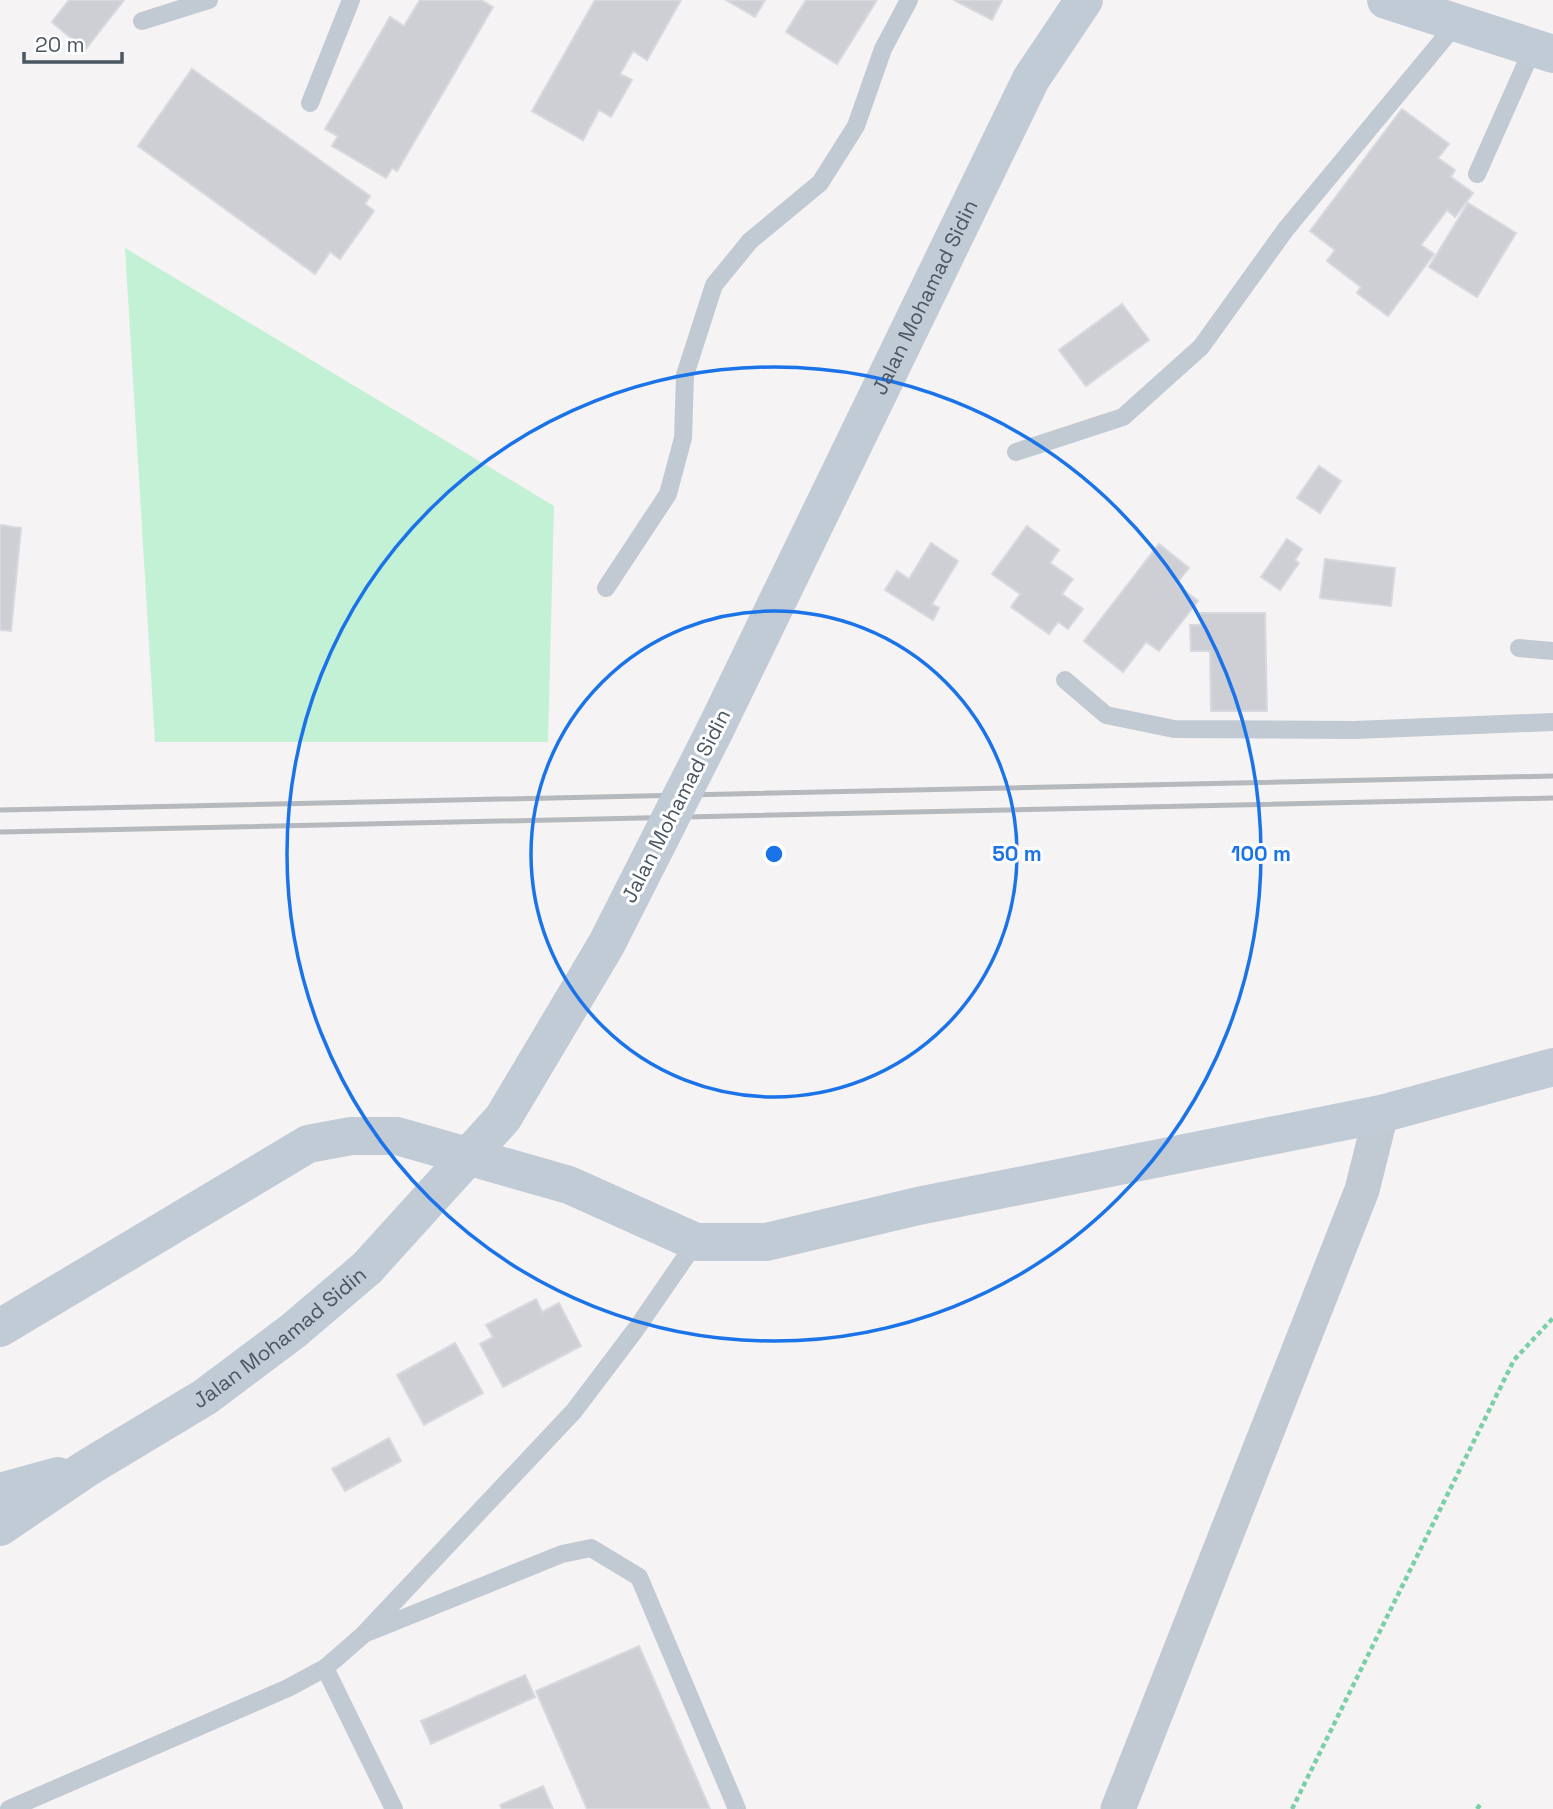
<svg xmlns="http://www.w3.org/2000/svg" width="1553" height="1809" viewBox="0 0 1553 1809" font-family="'Space Grotesk',sans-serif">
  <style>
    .green { fill: #c3f1d5 }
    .building { fill: #cdcfd5; stroke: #d7d9de; stroke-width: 2 }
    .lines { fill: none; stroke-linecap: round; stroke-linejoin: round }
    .path { stroke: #7ad0a6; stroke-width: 4.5; stroke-dasharray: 5 3.5; stroke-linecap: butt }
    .lane { stroke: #c1cad2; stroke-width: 18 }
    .street { stroke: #c1cad2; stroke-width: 35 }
    .secondary { stroke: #c1cbd6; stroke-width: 38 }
    .rail { stroke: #b5b8bd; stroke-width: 5 }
    .secondary-bridge { stroke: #c1cbd6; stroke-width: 38 }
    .ring { fill: none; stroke: #1a73e8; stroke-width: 3.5 }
    .labels { text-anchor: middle; stroke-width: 6; stroke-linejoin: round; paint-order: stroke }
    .street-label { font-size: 21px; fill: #4a5661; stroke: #fff }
    .centre { fill: #1a73e8; stroke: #fff; stroke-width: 3.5 }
    .ring-label { font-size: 21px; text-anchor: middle; font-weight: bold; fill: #1a73e8; stroke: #fff; stroke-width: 6; stroke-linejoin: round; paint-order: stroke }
  </style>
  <rect width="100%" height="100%" fill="#f5f3f3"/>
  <polygon class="green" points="125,248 554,506 548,742 155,742"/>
  <g class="building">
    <polygon points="69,0 124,0 85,50 52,22"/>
    <polygon points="420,0 481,0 493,7 397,171 392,168 386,178 332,146 338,136 325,129 390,17 404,26"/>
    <polygon points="595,0 681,0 647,60 633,51 620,74 632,80 611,117 599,110 583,140 532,111"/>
    <polygon points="726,0 765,0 755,17"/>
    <polygon points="806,0 877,0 837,64 786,32"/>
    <polygon points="954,0 1002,0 992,20"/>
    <polygon points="192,69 370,196 365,204 374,211 340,259 330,252 315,274 138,146"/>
    <polygon points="1402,109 1449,144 1438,158 1455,170 1451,177 1473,193 1455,217 1447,210 1421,245 1434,254 1388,316 1357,293 1361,287 1327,261 1335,250 1310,231"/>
    <polygon points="1468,203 1516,233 1477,297 1429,267"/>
    <polygon points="1122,304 1149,340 1086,386 1059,350"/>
    <polygon points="1319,466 1341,481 1320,513 1297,498"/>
    <polygon points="0,525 21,528 11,631 0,630"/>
    <polygon points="1027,526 1059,550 1050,563 1073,579 1062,594 1083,609 1068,629 1058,622 1049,634 1011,607 1020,594 992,574"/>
    <polygon points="1287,539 1302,549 1295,560 1299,563 1280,590 1261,577"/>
    <polygon points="931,543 958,561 932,604 939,608 933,620 885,590 897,571 909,579"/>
    <polygon points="1159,544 1189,568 1176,584 1198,601 1159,651 1146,642 1123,672 1084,641"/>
    <polygon points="1325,559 1395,568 1391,606 1320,598"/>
    <polygon points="1200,613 1265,613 1267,711 1211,711 1210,651 1191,651 1190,625 1201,625"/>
    <polygon points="536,1299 542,1312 559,1303 581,1346 503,1387 480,1344 493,1337 486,1325"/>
    <polygon points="455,1343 483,1393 424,1425 397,1375"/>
    <polygon points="389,1438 401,1461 345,1491 332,1469"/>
    <polygon points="639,1646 710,1809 587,1809 536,1691"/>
    <polygon points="525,1675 535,1697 431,1744 421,1721"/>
    <polygon points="543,1786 553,1809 502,1809 500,1805"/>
  </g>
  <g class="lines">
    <g class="path">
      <polyline points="1292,1809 1514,1360 1553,1318"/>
      <polyline points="1477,1809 1482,1802"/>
    </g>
    <g class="lane">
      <polyline points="142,21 209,0"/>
      <polyline points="310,103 351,0"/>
      <polyline points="1477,174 1533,48"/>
      <polyline points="1016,452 1123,417 1201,347 1286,229 1456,24"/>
      <polyline points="606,588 668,494 683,438 685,375 714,285 750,241 820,183 856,126 883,49 909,0"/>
      <polyline points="1519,648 1553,651"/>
      <polyline points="1065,680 1106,715 1174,729 1355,730 1553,722"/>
      <polyline points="369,1632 562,1554 591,1548 639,1577 737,1809"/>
      <polyline points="325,1668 394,1809"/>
      <polyline points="9,1809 288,1688 325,1668 363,1635 574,1411 636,1329 696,1242"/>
    </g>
    <polyline class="street" points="1118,1809 1362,1190 1381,1114"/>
    <g class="secondary">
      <polyline points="1386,0 1553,54"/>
      <path id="s1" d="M715 730 1031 79 1084 0"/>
      <polyline points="0,1328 308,1144 351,1136 397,1136 569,1185 696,1242 766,1242 918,1206 1381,1114 1553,1067"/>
      <polyline points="0,1492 58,1476"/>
      <path id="s2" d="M0 1527 87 1468 205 1397 293 1331 367 1268"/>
    </g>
    <g class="rail">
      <polyline points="0,810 1553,776"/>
      <polyline points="0,832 1553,798"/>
    </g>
    <polyline class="secondary-bridge" points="367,1268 503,1118 606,945 715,730"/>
  </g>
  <g class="ring">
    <circle cx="774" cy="854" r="243"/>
    <circle cx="774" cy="854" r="487"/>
  </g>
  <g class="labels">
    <g class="street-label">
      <text dy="7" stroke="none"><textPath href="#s1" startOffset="481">Jalan Mohamad Sidin</textPath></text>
      <text transform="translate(676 806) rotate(-63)" y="7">Jalan Mohamad Sidin</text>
      <text dy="7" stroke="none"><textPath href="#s2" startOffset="338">Jalan Mohamad Sidin</textPath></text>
    </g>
  </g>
  <circle cx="774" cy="854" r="10" class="centre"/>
  <g class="ring-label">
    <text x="1017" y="861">50 m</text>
    <text x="1261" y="861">100 m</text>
  </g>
  <path d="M24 52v10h98v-10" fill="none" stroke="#4a5661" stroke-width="3.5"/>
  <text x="35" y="52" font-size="21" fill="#4a5661" stroke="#ffffff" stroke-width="5" paint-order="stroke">20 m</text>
</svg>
